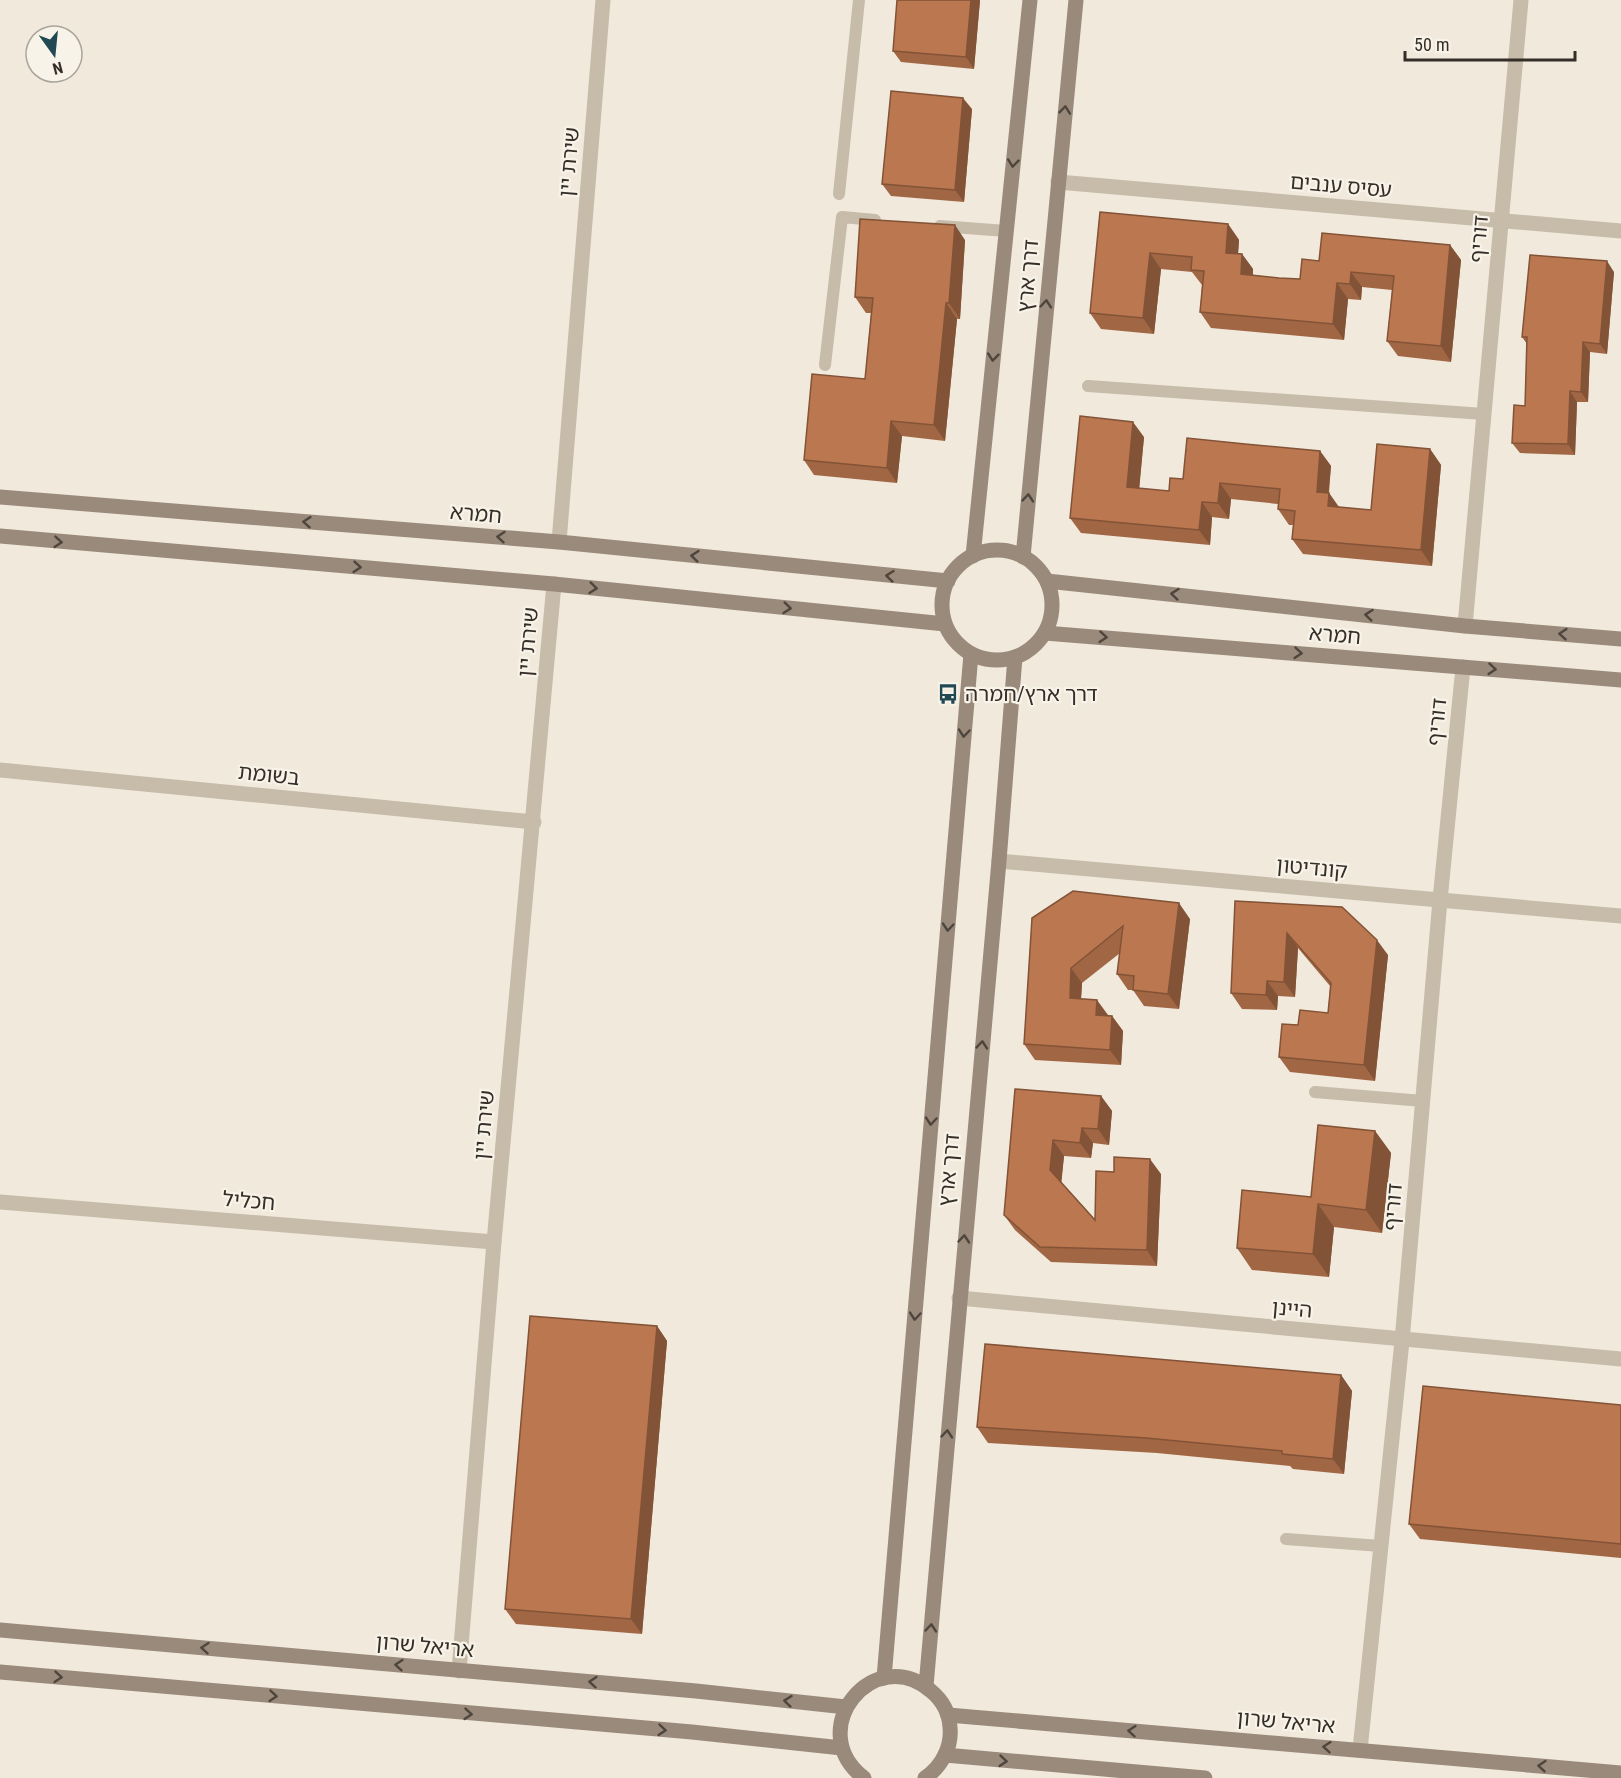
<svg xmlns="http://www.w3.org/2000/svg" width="1621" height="1778" viewBox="0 0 1621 1778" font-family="'Roboto Condensed','Noto Sans Hebrew',sans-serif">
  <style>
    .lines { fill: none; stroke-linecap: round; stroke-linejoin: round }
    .lane { stroke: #c7bba9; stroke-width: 12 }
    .street { stroke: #c7bba9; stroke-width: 15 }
    .secondary { stroke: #9a8a7b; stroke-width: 15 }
    .wall { fill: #a16644 }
    .shaded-wall { fill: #835337 }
    .building { fill: #bb774f; stroke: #835337; stroke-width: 1.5 }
    .oneway { stroke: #4e453d }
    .labels { text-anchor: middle; stroke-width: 4.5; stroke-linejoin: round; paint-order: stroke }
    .street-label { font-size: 21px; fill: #352e28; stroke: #f8f3e8 }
    .poi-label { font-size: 21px; fill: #352e28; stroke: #f8f3e8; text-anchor: start }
  </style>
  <rect width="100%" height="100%" fill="#f0e9dc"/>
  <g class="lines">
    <g class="lane">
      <polyline points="839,194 859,0"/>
      <polyline points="940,226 1006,231"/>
      <polyline points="825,365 842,217 875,220"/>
      <polyline points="1088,386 1484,414"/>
      <polyline points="1315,1092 1423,1101"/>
      <polyline points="1286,1539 1381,1546"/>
    </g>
    <g class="street">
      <polyline points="1058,182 1621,231"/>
      <polyline points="559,542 603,0"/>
      <polyline points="1465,626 1521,0"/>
      <polyline points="0,770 534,822"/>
      <polyline points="999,861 1621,916"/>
      <polyline points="0,1202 494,1242"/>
      <polyline points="959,1298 1621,1359"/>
      <polyline points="459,1671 494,1242 554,584"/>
      <polyline points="1360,1750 1402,1341 1440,900 1463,667"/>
    </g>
    <g class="secondary">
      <polyline points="0,497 559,542 948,581"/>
      <polyline points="0,536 554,584 945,624"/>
      <circle cx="997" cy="605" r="55"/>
      <polyline points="973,556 1030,0"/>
      <polyline points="1023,557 1076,0"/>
      <polyline points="1047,581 1465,626 1621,639"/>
      <polyline points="1045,633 1621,680"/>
      <polyline points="0,1630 696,1691 846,1707"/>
      <polyline points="0,1672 692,1732 842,1748"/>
      <polyline points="884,1678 971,654"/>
      <polyline points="926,1686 999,861 1015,657"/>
      <polyline points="948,1715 1621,1773"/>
      <polyline points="945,1755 1205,1778"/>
      <path d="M864 1778C802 1730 874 1642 931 1691 942 1700 949 1713 950 1727 952 1747 942 1766 925 1778"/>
    </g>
  </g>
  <g class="wall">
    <polygon points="897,0 980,0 974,69 901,62 893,51"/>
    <polygon points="972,109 964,202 891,196 882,184"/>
    <polygon points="1100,212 1228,224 1239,240 1238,254 1242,254 1253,269 1253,275 1279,278 1300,279 1319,261 1450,245 1461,260 1451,362 1398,356 1387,341 1392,290 1362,287 1361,300 1348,299 1344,340 1211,328 1200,312 1202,285 1192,272 1161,269 1154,334 1101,329 1090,313"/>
    <polygon points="965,240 960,319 957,319 945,441 902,436 897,483 814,475 804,460 865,379 871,313 866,313 855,297"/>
    <polygon points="1614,272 1607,354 1590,352 1588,402 1577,402 1575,455 1520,453 1512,443 1525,406 1527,344 1522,337"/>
    <polygon points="1144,437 1139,488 1169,491 1183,479 1320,451 1331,466 1329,493 1339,507 1371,510 1430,449 1441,465 1432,566 1303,554 1292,539 1293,525 1289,525 1278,509 1278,504 1231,499 1229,519 1212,517 1210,545 1081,533 1070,518"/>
    <polygon points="1235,901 1388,955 1375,1081 1290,1072 1279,1057 1328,1013 1330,986 1298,948 1295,997 1278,996 1277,1010 1242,1009 1231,993"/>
    <polygon points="1032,918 1190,919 1179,1009 1144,1006 1133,990 1128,990 1117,974 1120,953 1082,983 1081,999 1108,1016 1112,1016 1123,1031 1121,1065 1035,1060 1024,1044"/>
    <polygon points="1015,1089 1101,1096 1112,1111 1109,1145 1093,1143 1091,1158 1064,1156 1061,1183 1095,1220 1161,1174 1157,1266 1051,1262 1015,1230 1004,1215"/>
    <polygon points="1375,1131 1391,1153 1382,1233 1334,1227 1329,1277 1252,1270 1237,1248 1311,1197"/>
    <polygon points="657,1326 667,1341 642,1634 516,1624 505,1609"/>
    <polygon points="1341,1375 1352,1391 1344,1474 1293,1469 1290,1466 1157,1453 988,1443 977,1427"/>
    <polygon points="1621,1405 1621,1558 1420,1539 1409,1524"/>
  </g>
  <g class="shaded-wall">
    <polygon points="971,0 980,0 974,69 966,57"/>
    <polygon points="963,98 972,109 964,202 955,190"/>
    <polygon points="1228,224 1239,240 1237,268 1226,253"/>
    <polygon points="955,225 965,240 960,319 949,303"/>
    <polygon points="1450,245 1461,260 1451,362 1441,346"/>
    <polygon points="1150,253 1161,269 1154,334 1143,318"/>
    <polygon points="1242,254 1253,269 1252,289 1241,274"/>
    <polygon points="1607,261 1614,272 1607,354 1600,344"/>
    <polygon points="1351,272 1362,287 1361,300 1350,284"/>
    <polygon points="1337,283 1348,299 1344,340 1333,324"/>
    <polygon points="946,303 957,319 945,441 934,425"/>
    <polygon points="1583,342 1590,352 1588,402 1581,392"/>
    <polygon points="1570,391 1577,402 1575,455 1568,444"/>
    <polygon points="891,421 902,436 897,483 887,468"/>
    <polygon points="1133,422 1144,437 1138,502 1127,487"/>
    <polygon points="1430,449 1441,465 1432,566 1421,550"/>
    <polygon points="1320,451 1331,466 1327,507 1317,492"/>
    <polygon points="1220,483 1231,499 1229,519 1218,503"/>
    <polygon points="1329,493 1340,509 1328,506"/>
    <polygon points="1202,502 1212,517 1210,545 1199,530"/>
    <polygon points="1179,903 1190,919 1179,1009 1168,994"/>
    <polygon points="1287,933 1298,948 1295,997 1284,982"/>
    <polygon points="1377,940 1388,955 1375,1081 1364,1065"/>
    <polygon points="1071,968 1082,983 1080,1014 1070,998"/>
    <polygon points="1267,981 1278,996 1277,1010 1266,995"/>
    <polygon points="1097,1000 1108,1015 1096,1015"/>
    <polygon points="1112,1016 1123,1031 1121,1065 1110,1050"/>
    <polygon points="1101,1096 1112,1111 1109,1145 1098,1129"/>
    <polygon points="1082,1128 1093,1143 1091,1158 1080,1143"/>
    <polygon points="1375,1131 1391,1153 1382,1233 1366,1210"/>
    <polygon points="1053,1140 1064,1156 1061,1186 1050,1170"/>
    <polygon points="1150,1159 1161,1174 1157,1266 1147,1250"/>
    <polygon points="1318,1204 1334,1227 1329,1277 1313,1254"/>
    <polygon points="657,1326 667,1341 642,1634 631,1619"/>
    <polygon points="1341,1375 1352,1391 1344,1474 1333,1459"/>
  </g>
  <g class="building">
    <polygon points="897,0 971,0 966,57 893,51"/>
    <polygon points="891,91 963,98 955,190 882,184"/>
    <polygon points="1100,212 1228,224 1226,253 1242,254 1241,274 1279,278 1300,279 1302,259 1319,261 1322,233 1450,245 1441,346 1387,341 1394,276 1351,272 1350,284 1337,283 1333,324 1200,312 1204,271 1191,270 1192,257 1150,253 1143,318 1090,313"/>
    <polygon points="860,219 955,225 949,303 946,303 934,425 891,421 887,468 804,460 812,374 865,379 873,298 855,297"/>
    <polygon points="1530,255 1607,261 1600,344 1583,342 1581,392 1570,391 1568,444 1512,443 1514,405 1525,406 1527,337 1522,337"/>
    <polygon points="1080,416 1133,422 1127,487 1169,491 1170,478 1183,479 1187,438 1245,444 1320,451 1317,492 1329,493 1328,506 1371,510 1377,444 1430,449 1421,550 1292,539 1295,511 1278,509 1280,489 1220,483 1218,503 1202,502 1199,530 1070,518"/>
    <polygon points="1073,891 1179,903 1168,994 1133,990 1134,976 1117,974 1123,926 1071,968 1070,998 1097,1000 1096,1015 1112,1016 1110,1050 1024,1044 1032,918"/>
    <polygon points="1235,901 1342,907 1377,940 1364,1065 1279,1057 1282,1024 1298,1025 1300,1010 1328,1013 1331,983 1287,933 1284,982 1267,981 1266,995 1231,993"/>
    <polygon points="1015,1089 1101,1096 1098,1129 1082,1128 1080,1143 1053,1140 1050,1170 1095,1220 1096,1171 1114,1172 1114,1157 1150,1159 1147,1250 1040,1247 1004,1215"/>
    <polygon points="1318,1125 1375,1131 1366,1210 1318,1204 1313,1254 1237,1248 1242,1190 1311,1197"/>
    <polygon points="530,1316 657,1326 631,1619 505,1609"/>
    <polygon points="985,1344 1341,1375 1333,1459 1282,1454 1282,1451 1146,1438 977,1427"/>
    <polygon points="1423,1386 1621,1405 1621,1544 1409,1524"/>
  </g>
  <defs><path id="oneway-chevron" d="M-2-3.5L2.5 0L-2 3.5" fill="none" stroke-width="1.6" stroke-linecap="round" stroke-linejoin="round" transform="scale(1.5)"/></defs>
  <g class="oneway">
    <use href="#oneway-chevron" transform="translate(1065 110) rotate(-84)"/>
    <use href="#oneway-chevron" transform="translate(1013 163) rotate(96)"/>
    <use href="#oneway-chevron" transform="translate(1046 304) rotate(-85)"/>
    <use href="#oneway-chevron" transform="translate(993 357) rotate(96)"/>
    <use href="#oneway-chevron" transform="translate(1028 498) rotate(-85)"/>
    <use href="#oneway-chevron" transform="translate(307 522) rotate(-175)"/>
    <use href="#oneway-chevron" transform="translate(501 537) rotate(-175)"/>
    <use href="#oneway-chevron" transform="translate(58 542) rotate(5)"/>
    <use href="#oneway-chevron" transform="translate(695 556) rotate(-174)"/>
    <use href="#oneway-chevron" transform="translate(357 567) rotate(5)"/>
    <use href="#oneway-chevron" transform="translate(890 576) rotate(-174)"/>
    <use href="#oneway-chevron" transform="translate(593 588) rotate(6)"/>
    <use href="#oneway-chevron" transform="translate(1175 594) rotate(-174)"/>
    <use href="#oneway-chevron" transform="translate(787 608) rotate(6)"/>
    <use href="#oneway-chevron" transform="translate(1369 615) rotate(-174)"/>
    <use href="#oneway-chevron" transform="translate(1563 634) rotate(-175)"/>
    <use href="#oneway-chevron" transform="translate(1103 637) rotate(5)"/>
    <use href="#oneway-chevron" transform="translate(1298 653) rotate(5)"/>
    <use href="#oneway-chevron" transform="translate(1492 669) rotate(5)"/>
    <use href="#oneway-chevron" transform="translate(964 733) rotate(95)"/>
    <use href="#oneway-chevron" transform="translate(948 927) rotate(95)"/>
    <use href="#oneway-chevron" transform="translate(982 1045) rotate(-85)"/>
    <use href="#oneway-chevron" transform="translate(931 1121) rotate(95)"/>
    <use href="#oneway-chevron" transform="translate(964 1239) rotate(-85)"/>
    <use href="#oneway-chevron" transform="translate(915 1316) rotate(95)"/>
    <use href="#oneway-chevron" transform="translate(947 1434) rotate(-85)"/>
    <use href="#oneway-chevron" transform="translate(931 1628) rotate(-85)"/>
    <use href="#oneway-chevron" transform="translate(205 1648) rotate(-175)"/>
    <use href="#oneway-chevron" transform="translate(399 1665) rotate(-175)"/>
    <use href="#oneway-chevron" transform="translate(58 1677) rotate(5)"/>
    <use href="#oneway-chevron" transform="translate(593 1682) rotate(-175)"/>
    <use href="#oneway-chevron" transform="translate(273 1696) rotate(5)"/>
    <use href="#oneway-chevron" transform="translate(788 1701) rotate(-174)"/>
    <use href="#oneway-chevron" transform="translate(468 1714) rotate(5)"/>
    <use href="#oneway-chevron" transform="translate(662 1730) rotate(5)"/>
    <use href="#oneway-chevron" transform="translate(1132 1731) rotate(-175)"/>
    <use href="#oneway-chevron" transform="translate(1327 1747) rotate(-175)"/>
    <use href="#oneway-chevron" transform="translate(1003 1761) rotate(5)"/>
    <use href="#oneway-chevron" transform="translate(1542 1766) rotate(-175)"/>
  </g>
  <defs>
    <g id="bus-bare" transform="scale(1.62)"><path d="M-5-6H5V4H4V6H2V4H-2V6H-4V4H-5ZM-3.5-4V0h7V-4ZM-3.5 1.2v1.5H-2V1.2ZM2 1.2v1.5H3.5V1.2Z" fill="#214953" stroke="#f8f3e8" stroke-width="2.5" paint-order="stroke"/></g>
  </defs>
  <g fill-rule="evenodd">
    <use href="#bus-bare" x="948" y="694"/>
  </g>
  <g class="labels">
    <g class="street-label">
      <text transform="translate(569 162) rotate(-85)" y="7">שירת יין</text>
      <text transform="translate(1341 186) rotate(5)" y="7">עסיס ענבים</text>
      <text transform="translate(1479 239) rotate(-85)" y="7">דוריף</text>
      <text transform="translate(1028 276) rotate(-85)" y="7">דרך ארץ</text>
      <text transform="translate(476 514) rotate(5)" y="7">חמרא</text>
      <text transform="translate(1335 635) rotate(5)" y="7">חמרא</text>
      <text transform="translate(528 642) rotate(-85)" y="7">שירת יין</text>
      <text transform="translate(1437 722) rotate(-84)" y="7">דוריף</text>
      <text transform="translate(269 775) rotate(6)" y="7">בשומת</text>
      <text transform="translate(1312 868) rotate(5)" y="7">קונדיטון</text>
      <text transform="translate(484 1125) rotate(-85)" y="7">שירת יין</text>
      <text transform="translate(949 1170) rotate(-85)" y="7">דרך ארץ</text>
      <text transform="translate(249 1201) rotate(5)" y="7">חכליל</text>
      <text transform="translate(1393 1207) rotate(-85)" y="7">דוריף</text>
      <text transform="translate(1292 1309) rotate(5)" y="7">היינן</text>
      <text transform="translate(425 1646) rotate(5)" y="7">אריאל שרון</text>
      <text transform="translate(1286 1722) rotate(5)" y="7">אריאל שרון</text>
    </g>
    <g class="poi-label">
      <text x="965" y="701">דרך ארץ/חמרה</text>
    </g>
  </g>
  <g transform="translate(54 54) rotate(165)"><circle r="28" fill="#f8f3e8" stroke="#aaa49b" stroke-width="1.5"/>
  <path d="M0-4.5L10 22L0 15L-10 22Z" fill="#214953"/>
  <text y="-9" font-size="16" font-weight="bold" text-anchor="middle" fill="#352e28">N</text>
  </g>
  <path d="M1405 51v9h170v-9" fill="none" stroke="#352e28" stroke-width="3"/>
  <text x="1414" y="51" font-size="18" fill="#352e28" stroke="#f8f3e8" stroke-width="4.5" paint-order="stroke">50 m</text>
</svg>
